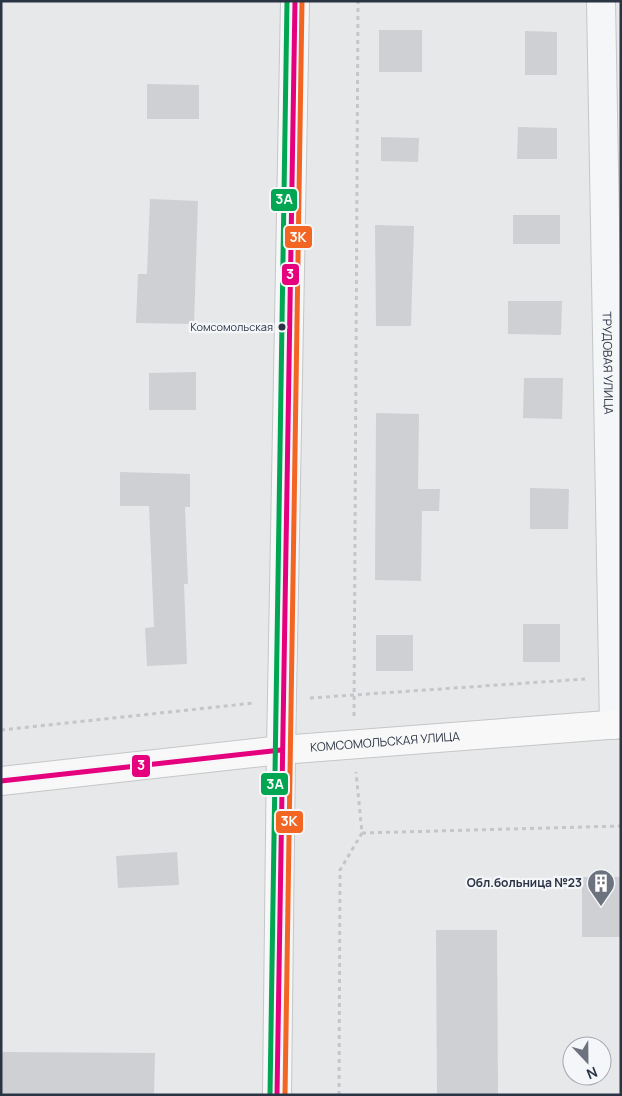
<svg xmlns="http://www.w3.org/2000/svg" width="622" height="1096" viewBox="0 0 622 1096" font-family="Manrope,sans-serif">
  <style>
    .building { fill: #ced0d3 }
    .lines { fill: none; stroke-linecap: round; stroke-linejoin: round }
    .street-casing { stroke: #c4c6c8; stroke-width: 30 }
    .secondary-casing { stroke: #c4c6c8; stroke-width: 30 }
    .path { stroke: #c5c6ca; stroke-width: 3; stroke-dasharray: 4 4; stroke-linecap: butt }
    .street { stroke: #f5f6f7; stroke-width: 28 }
    .secondary { stroke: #f8f8f8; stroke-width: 28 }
    .bus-1-casing { stroke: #f4f6f9; stroke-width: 9 }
    .bus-2-casing { stroke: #f4f6f9; stroke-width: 9 }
    .bus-3-casing { stroke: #f4f6f9; stroke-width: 9 }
    .bus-1 { stroke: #e5007d; stroke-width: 5 }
    .bus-2 { stroke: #f26522; stroke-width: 5 }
    .bus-3 { stroke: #00a651; stroke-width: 5 }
    .bus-dot { fill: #2b3445; stroke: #f4f6f9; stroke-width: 2 }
    .labels { text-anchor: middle; stroke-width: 4.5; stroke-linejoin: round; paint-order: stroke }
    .bus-label { font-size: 11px; fill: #2b3445; stroke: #f4f6f9; text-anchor: end }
    .street-label { font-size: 12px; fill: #2b3445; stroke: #f4f6f9 }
    .poi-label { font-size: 12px; font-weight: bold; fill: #2b3445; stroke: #f4f6f9; text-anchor: end }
    .line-badge { stroke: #f4f6f9; stroke-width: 2 }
    .badge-label { font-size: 14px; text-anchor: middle; font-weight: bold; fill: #fff }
  </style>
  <rect width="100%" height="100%" fill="#e6e8ea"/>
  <g class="building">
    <rect x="379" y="30" width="43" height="42"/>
    <polygon points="525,31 557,32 557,75 525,75"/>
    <polygon points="147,84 199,85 199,119 147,119"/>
    <polygon points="518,127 557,128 557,159 517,159"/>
    <polygon points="381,137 419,138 418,162 381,161"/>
    <polygon points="150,199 198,201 194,324 136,323 138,274 147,274"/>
    <rect x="513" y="215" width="47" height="29"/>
    <polygon points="375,225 414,226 411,326 376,326"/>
    <polygon points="508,301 562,301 561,335 508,334"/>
    <polygon points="196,372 196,410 149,410 149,373"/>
    <polygon points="524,378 563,378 562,419 523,418"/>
    <polygon points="376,413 419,414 418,489 440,489 439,511 422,511 421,581 375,580"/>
    <polygon points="120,472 190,474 190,507 185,507 188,584 184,584 187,664 147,666 145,628 154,627 149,506 120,506"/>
    <polygon points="530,488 569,489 568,529 530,529"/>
    <rect x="523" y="624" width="37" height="38"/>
    <rect x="376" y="635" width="37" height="36"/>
    <polygon points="177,852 179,885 118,888 116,856"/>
    <rect x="582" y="877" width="39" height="60"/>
    <polygon points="436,930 497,930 498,1095 437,1095"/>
    <polygon points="1,1052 155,1053 154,1095 1,1095"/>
  </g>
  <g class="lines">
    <g class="street-casing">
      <g id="street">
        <path id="s1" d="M601 1 614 725"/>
      </g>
    </g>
    <g class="secondary-casing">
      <g id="secondary">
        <path id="s2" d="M1 781 281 750 621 724"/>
        <polyline points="277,1095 281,750 295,1"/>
      </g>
    </g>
    <g class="path">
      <polyline points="310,698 585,679"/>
      <polyline points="354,716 358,1"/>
      <polyline points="1,730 254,703"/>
      <polyline points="362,833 621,826"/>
      <polyline points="339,1095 340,870 362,833 356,772"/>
    </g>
    <use href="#street" class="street"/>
    <use href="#secondary" class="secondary"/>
    <g class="bus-1-casing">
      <g id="bus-1">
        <polyline points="1,781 281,750"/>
        <polyline points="277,1095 295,1"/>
      </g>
    </g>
    <g class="bus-2-casing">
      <polyline id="bus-2" points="285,1095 302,1"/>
    </g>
    <g class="bus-3-casing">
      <polyline id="bus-3" points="270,1095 287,1"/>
    </g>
    <use href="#bus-1" class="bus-1"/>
    <use href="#bus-2" class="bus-2"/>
    <use href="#bus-3" class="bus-3"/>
  </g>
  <defs>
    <g id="building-pin" transform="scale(1.4375)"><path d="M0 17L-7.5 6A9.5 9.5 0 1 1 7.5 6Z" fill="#6c737f" stroke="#f4f6f9"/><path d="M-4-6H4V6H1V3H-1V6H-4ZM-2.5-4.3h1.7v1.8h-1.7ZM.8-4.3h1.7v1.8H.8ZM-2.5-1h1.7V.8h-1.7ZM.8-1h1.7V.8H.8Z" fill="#fff"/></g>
  </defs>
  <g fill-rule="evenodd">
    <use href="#building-pin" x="601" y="883"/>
  </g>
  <circle class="bus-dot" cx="282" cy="327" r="4.5"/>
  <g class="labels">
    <g class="bus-label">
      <text x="273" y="331">Комсомольская</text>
    </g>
    <g class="street-label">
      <text dy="4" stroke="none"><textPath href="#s1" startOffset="362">ТРУДОВАЯ УЛИЦА</textPath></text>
      <text dy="4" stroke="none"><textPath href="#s2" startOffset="386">КОМСОМОЛЬСКАЯ УЛИЦА</textPath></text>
    </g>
    <g class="poi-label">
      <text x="582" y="887">Обл.больница №23</text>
    </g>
  </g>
  <g class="line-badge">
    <rect x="270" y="188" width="28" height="24" rx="5" fill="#00a651"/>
    <rect x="284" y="225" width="29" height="24" rx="5" fill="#f26522"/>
    <rect x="281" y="263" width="19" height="23" rx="5" fill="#e5007d"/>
    <rect x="131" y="754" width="20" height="24" rx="5" fill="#e5007d"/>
    <rect x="260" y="772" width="29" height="24" rx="5" fill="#00a651"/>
    <rect x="275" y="810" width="29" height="24" rx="5" fill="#f26522"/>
  </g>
  <g class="badge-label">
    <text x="284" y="204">3А</text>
    <text x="298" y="242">3К</text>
    <text x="290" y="279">3</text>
    <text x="141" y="770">3</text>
    <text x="275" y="789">3А</text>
    <text x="289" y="826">3К</text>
  </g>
  <rect width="622" height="1096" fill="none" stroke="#2b3445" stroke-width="5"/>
  <g transform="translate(587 1061) rotate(158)"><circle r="24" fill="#f4f6f9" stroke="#a4a8b1"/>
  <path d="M0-4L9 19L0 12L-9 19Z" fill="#6c737f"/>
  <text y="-8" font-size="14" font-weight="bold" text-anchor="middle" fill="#2b3445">N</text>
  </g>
</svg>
